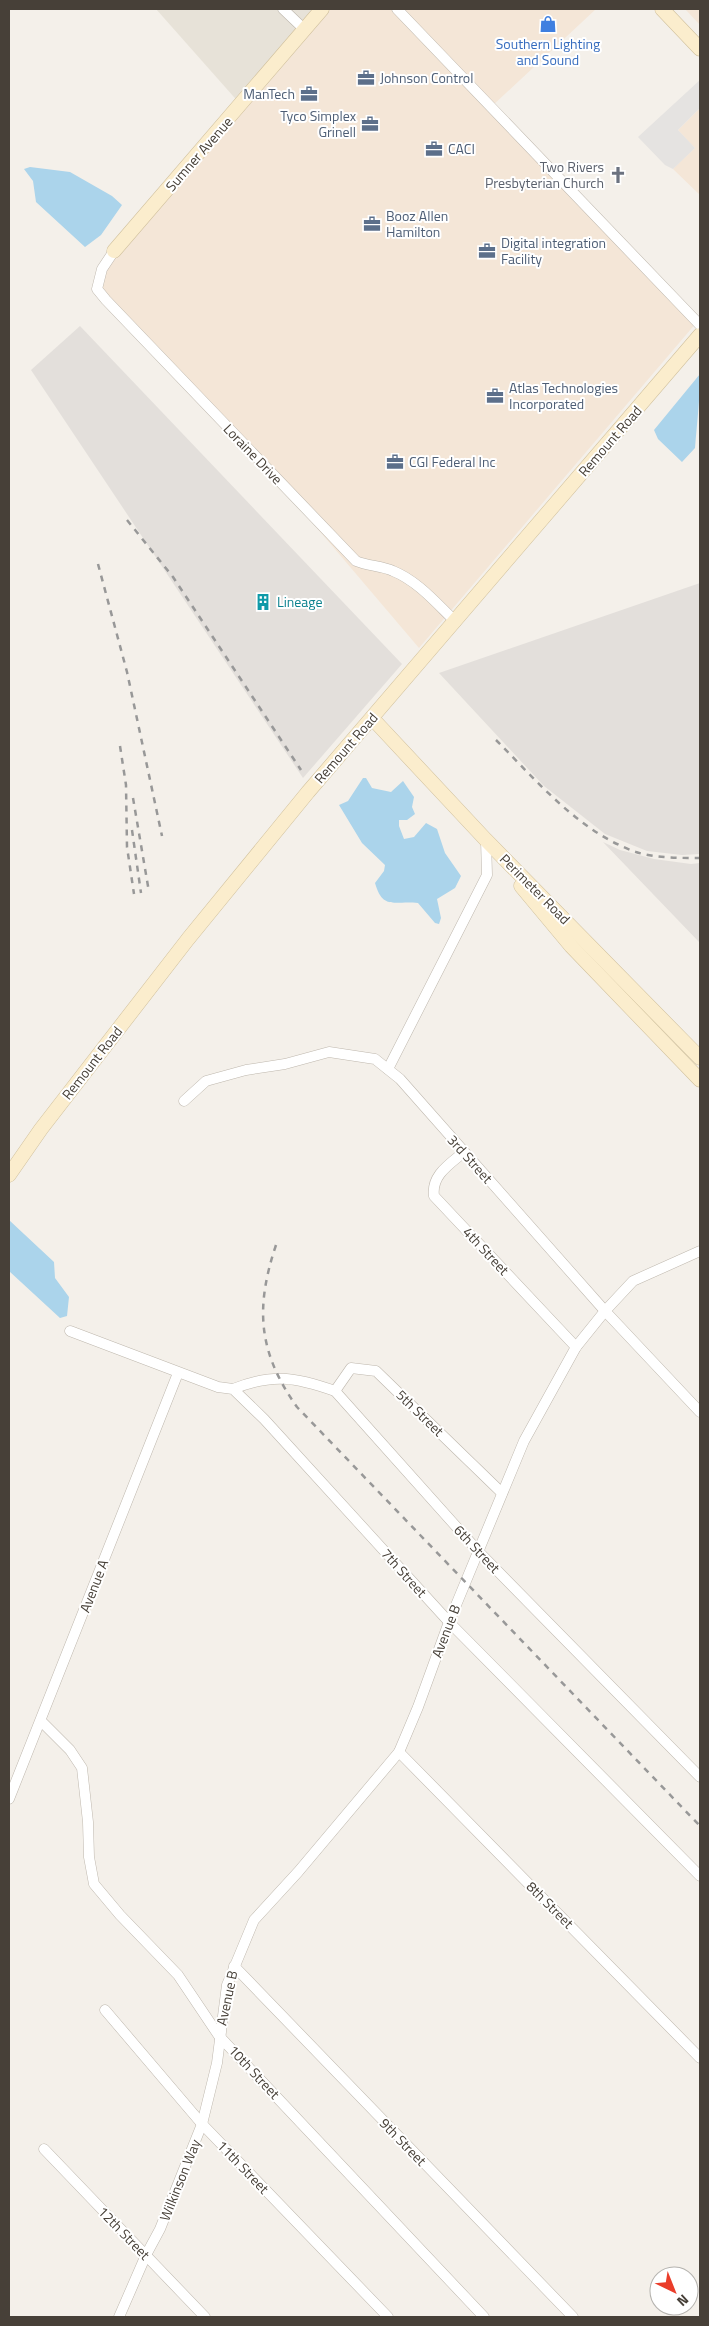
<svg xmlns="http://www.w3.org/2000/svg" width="709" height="2326" viewBox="0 0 709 2326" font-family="'Titillium Web',sans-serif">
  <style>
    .residential { fill: #e7e2d8 }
    .commercial { fill: #f4e6d7 }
    .industrial { fill: #e3dfdb }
    .parking { fill: #e5e3e1 }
    .water { fill: #abd4eb }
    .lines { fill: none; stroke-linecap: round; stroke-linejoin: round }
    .street-casing { stroke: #beb7ad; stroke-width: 11 }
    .secondary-casing { stroke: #d0c09d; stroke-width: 15 }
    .street { stroke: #fff; stroke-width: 10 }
    .secondary { stroke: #fbedcd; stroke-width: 14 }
    .rail { stroke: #989898; stroke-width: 2.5; stroke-dasharray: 6 6; stroke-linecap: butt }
    .labels { text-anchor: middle; stroke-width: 4; stroke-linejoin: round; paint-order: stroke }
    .shop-label { font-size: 14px; fill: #366cbe; stroke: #fff }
    .service-label { font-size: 14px; fill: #4e5e75; stroke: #fff; text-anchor: start }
    .street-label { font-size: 14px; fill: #474038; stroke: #fff }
    .worship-label { font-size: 14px; fill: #5b616d; stroke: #fff; text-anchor: end }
    .culture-label { font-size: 14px; fill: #0d838f; stroke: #fff; text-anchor: start }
  </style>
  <rect width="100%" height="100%" fill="#f4f0ea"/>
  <polygon class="residential" points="156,9 322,9 241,105"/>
  <g class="commercial">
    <polygon points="322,9 596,9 491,107 697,322 419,648 260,461 97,289 102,269"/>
    <polygon points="685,9 700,9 700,25"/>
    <polygon points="700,108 700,195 673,169 695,148 678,130"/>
  </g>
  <g class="industrial">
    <polygon points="80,326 402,664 303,778 31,370"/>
    <polygon points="700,583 700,854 682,855 647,851 605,834 544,786 439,673"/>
    <polygon points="603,842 620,850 654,859 691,864 700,863 700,943"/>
  </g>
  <polygon class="parking" points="700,80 700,108 678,130 695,148 673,169 665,165 638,137"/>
  <g class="water">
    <polygon points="30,167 70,172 112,196 122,205 101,235 85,247 36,202 33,181 24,169"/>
    <path d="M700 374C700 399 697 423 695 448L682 462 658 439 654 430Z"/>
    <path d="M363 778H366L372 788 391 792 403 781 414 797 412 807 415 814 407 820H399V826L404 839 414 837 426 823 437 829 445 853 461 876 455 888 437 899 441 918 439 924 435 923 418 903C395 900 383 911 375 883L384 871 385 865 362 843 339 805 348 801Z"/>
    <polygon points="9,1220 54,1262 55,1278 69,1297 67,1316 60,1318 9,1271"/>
  </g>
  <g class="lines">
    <g class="street-casing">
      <g id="street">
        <polyline points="283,9 305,30"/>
        <polyline points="397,9 700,325"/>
        <path d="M114 251 102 269 97 289 106 300 356 561C368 566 382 566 393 571 418 581 437 604 456 622"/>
        <polyline points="388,1069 487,875 486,840"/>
        <polyline points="184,1101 206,1081 246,1070 285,1064 329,1052 375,1059 400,1079 605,1311 700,1412"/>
        <path d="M464 1152C450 1164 431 1175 434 1196L576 1347"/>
        <polyline points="70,1331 218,1387 233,1389 264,1419 449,1622 700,1876"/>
        <path d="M233 1389C273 1373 295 1377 335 1391L478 1551 700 1777"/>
        <polyline points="335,1391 351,1368 376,1371 502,1493"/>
        <polyline points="41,1721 70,1750 82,1768 88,1822 89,1857 94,1884 120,1915 178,1975 219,2036 484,2317"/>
        <polyline points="399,1752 700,2058"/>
        <polyline points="9,1799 178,1373"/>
        <polyline points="234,1966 573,2317"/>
        <polyline points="105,2010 202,2124 388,2317"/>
        <polyline points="44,2149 205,2317"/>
        <polyline points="119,2317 146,2255 160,2229 202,2124 217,2063 227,1985 254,1920 298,1872 399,1752 418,1707 449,1622 524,1441 576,1347 605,1311 633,1281 700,1251"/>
      </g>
    </g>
    <g class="secondary-casing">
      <g id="secondary">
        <polyline points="662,9 700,49"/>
        <polyline points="114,251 322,9"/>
        <polyline points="372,718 486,840 700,1058"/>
        <polyline points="521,886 571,946 700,1080"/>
        <polyline points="9,1175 41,1129 188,939 308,792 700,335"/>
      </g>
    </g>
    <use href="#street" class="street"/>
    <use href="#secondary" class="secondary"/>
    <g class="rail">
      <polyline points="127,520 173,577 301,770"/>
      <polyline points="98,564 127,672 162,836"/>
      <path d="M496 740C537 781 579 832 636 852 655 858 680 858 700 858"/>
      <polyline points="120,746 126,785 127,847 134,894"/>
      <polyline points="133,798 149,892"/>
      <polyline points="132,830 141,893"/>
      <path d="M276 1245C255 1308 258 1352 297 1407L700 1826"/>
    </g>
  </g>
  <defs>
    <g id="shop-bare" transform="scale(1.35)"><path d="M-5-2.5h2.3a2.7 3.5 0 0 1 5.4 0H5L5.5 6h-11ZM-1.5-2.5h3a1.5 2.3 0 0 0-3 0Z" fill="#3f7fe0" stroke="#fff" stroke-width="2.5" paint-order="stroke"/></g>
    <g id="office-bare" transform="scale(1.35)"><path d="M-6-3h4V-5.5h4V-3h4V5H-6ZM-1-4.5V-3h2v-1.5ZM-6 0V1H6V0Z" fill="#5c6f8a" stroke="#fff" stroke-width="2.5" paint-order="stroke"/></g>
    <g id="church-bare" transform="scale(1.35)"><path d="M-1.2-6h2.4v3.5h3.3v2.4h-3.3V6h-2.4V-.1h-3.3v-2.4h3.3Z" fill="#6b7280" stroke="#fff" stroke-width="2.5" paint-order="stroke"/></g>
    <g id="building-bare" transform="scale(1.35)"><path d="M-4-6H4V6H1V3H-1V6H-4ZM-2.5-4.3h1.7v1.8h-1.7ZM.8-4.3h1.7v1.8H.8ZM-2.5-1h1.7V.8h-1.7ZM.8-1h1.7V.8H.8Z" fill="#0f9aa8" stroke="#fff" stroke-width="2.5" paint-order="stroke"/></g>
  </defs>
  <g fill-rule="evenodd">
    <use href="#shop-bare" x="548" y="24"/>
    <use href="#office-bare" x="366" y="78"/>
    <use href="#office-bare" x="309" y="94"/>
    <use href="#office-bare" x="370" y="124"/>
    <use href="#office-bare" x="434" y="149"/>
    <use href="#church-bare" x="618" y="175"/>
    <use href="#office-bare" x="372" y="224"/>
    <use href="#office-bare" x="487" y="251"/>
    <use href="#office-bare" x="495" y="396"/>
    <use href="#office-bare" x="395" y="462"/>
    <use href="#building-bare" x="263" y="602"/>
  </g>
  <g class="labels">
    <g class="shop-label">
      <text x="548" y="49">Southern Lighting<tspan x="548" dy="16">and Sound</tspan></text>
    </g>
    <g class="service-label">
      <text x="380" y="83">Johnson Control</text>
      <text x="295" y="99" text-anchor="end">ManTech</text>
      <text x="356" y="121" text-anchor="end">Tyco Simplex<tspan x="356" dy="16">Grinell</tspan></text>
      <text x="448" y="154">CACI</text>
      <text x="386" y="221">Booz Allen<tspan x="386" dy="16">Hamilton</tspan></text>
      <text x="501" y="248">Digital integration<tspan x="501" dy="16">Facility</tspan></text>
      <text x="509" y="393">Atlas Technologies<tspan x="509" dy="16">Incorporated</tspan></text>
      <text x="409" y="467">CGI Federal Inc</text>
    </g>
    <g class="street-label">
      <text transform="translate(199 154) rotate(-49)" y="5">Sumner Avenue</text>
      <text transform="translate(610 441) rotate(-49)" y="5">Remount Road</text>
      <text transform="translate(253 454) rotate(46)" y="5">Loraine Drive</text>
      <text transform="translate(346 748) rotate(-49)" y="5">Remount Road</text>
      <text transform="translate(535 889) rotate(45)" y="5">Perimeter Road</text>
      <text transform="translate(92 1063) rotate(-52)" y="5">Remount Road</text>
      <text transform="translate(470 1159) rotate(48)" y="5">3rd Street</text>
      <text transform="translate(486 1251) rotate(47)" y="5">4th Street</text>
      <text transform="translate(420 1413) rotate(44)" y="5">5th Street</text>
      <text transform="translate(477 1549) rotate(47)" y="5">6th Street</text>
      <text transform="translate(404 1573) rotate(48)" y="5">7th Street</text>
      <text transform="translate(94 1586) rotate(-69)" y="5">Avenue A</text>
      <text transform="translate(446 1631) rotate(-69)" y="5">Avenue B</text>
      <text transform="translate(550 1905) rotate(45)" y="5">8th Street</text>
      <text transform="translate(227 1998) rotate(-78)" y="5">Avenue B</text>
      <text transform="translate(254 2072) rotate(47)" y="5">10th Street</text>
      <text transform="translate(403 2142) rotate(46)" y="5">9th Street</text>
      <text transform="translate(243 2167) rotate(46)" y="5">11th Street</text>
      <text transform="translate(180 2180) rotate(-68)" y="5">Wilkinson Way</text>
      <text transform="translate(124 2233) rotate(46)" y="5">12th Street</text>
    </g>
    <g class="worship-label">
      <text x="604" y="172">Two Rivers<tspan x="604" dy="16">Presbyterian Church</tspan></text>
    </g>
    <g class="culture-label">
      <text x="277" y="607">Lineage</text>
    </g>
  </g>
  <rect width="709" height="2326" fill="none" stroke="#474038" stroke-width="20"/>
  <g transform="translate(674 2291) rotate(137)"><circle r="24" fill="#ffffff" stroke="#b5b3af"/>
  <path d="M0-4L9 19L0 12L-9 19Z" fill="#ea3d2a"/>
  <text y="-8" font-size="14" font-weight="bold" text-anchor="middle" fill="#474038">N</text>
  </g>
</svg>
